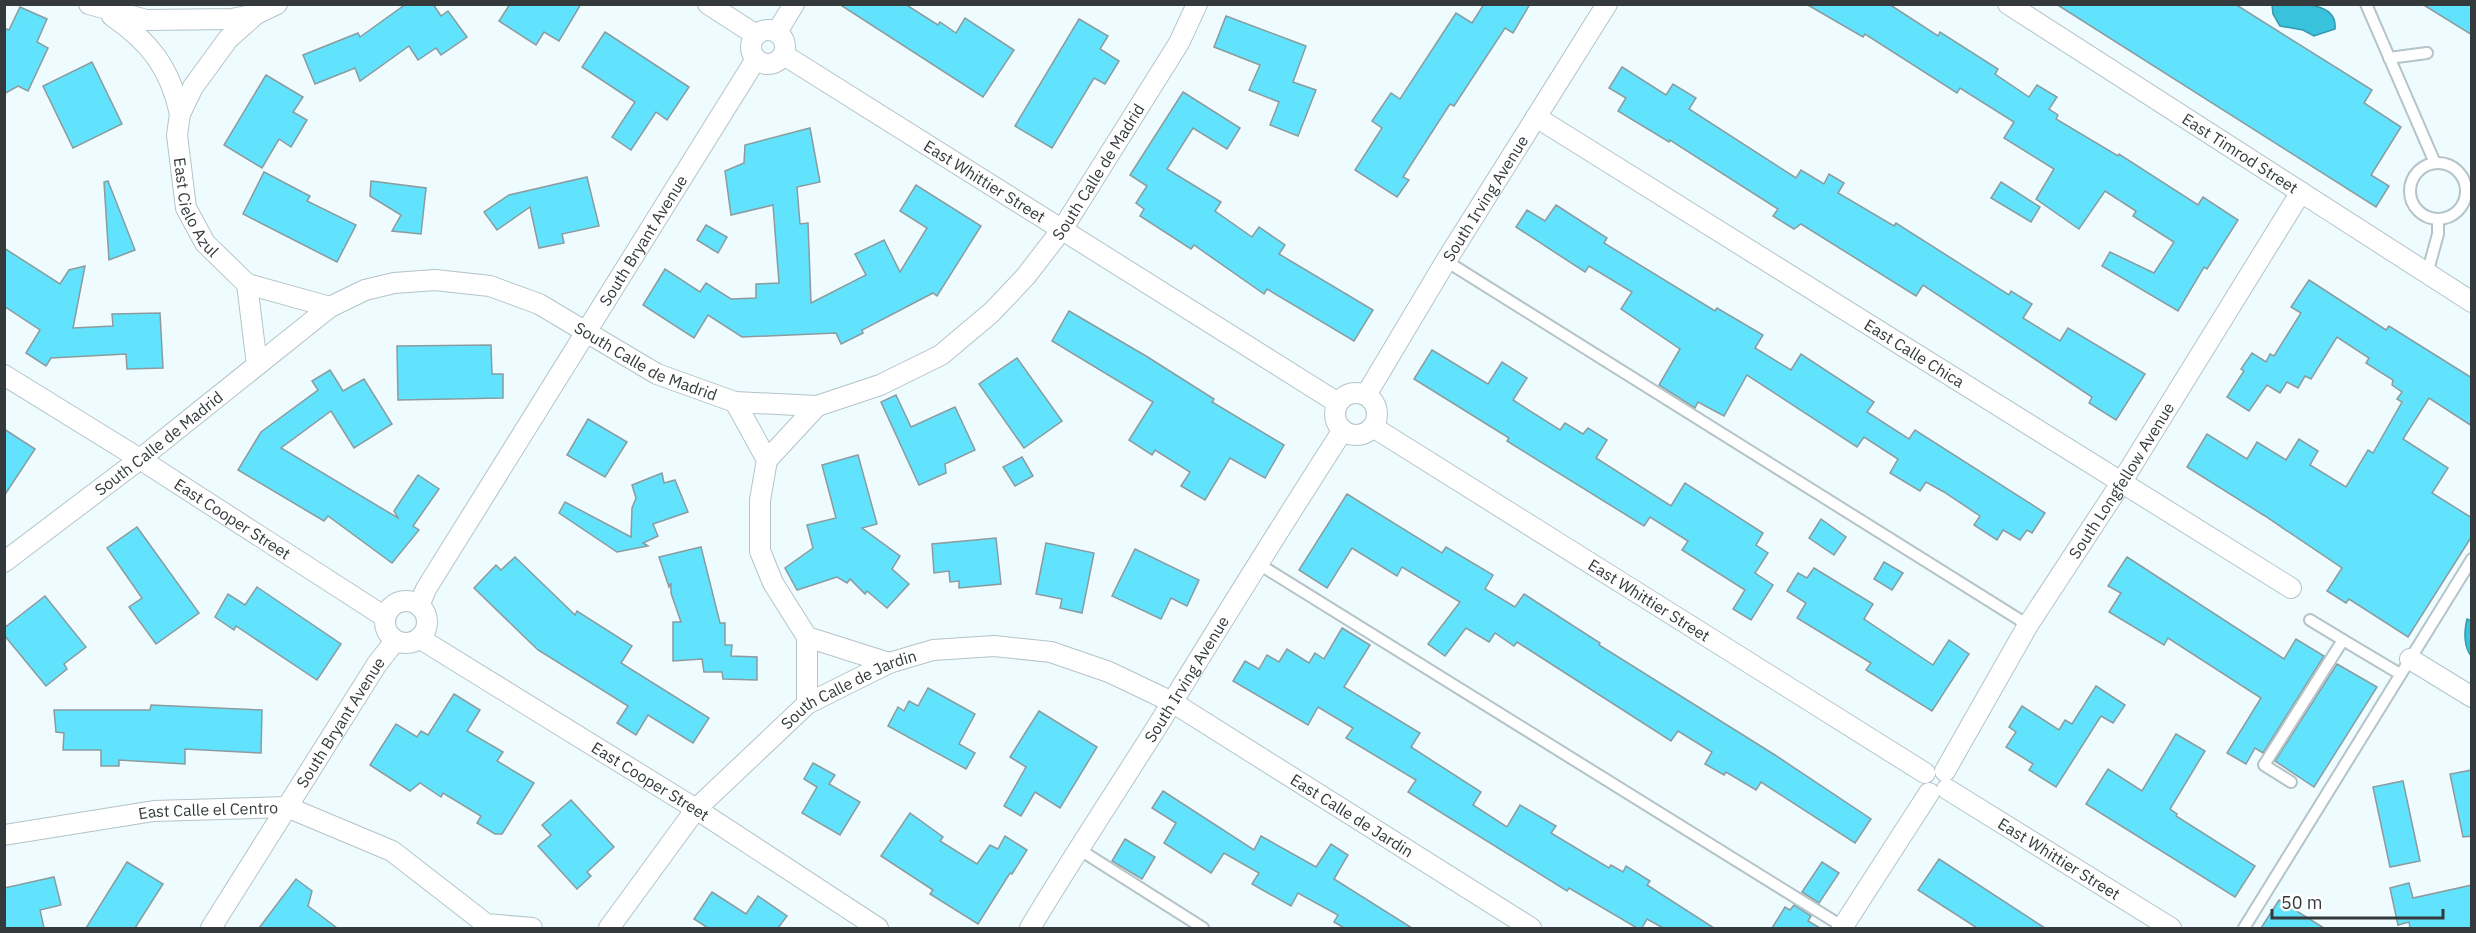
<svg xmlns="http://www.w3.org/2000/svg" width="2476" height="933" viewBox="0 0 2476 933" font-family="'IBM Plex Sans',sans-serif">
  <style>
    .water { fill: #38c2dc; stroke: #3799ac; stroke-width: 1.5 }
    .building { fill: #61e3fe; stroke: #8b9b9e; stroke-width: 1.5 }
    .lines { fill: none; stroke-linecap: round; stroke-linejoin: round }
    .service-casing { stroke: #b4c4c8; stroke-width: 14 }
    .minor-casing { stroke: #b4c4c8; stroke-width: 22 }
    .service { stroke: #fff; stroke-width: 10 }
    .minor { stroke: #fff; stroke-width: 20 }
    .labels { text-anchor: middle; stroke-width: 4.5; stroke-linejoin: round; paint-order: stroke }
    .street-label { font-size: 16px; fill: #343a3c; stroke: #fff }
  </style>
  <rect width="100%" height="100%" fill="#eefbff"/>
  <g class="water">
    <path d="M2272 5C2295 4 2338 0 2335 29L2314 36 2303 30 2280 26 2273 14Z"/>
    <path d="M2467 619 2471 621V656C2463 645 2464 632 2467 619Z"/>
  </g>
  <g class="building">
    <polygon points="406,4 433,4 441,16 448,11 467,37 441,55 436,48 418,60 409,46 360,81 355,68 315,84 303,55 358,33 360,37"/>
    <polygon points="510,4 581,4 559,41 544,32 536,45 499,21"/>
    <polygon points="839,4 905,4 938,25 940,22 956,33 965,18 1014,50 983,97"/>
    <polygon points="1484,4 1530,4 1513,33 1505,28 1454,106 1450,104 1403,177 1409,180 1397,197 1355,170 1382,128 1372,121 1391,93 1400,99 1456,13 1472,23"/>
    <polygon points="1806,4 1889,4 1938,36 1940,32 1998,69 1995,74 2029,97 2037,85 2057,97 2049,109 2058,115 2056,119 2118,156 2119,154 2198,205 2203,197 2238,220 2207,269 2204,267 2178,311 2102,266 2110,252 2154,273 2174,242 2133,216 2136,211 2105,191 2079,229 2036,199 2054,169 2004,138 2014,122 1960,88 1957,93 1865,34 1863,37"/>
    <polygon points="2056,4 2235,4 2372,90 2364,103 2401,127 2371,175 2389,186 2376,207"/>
    <polygon points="2422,4 2472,4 2472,35"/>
    <polygon points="20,7 47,19 37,42 48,48 28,91 18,86 4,94 4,28 9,30"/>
    <polygon points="1226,16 1306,46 1293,82 1316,90 1298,136 1270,125 1279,102 1249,90 1260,65 1214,47"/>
    <polygon points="1079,19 1108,36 1100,49 1119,61 1105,84 1094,78 1052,148 1015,126"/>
    <polygon points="605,32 689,87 667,120 656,112 631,150 612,137 635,102 582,67"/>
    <polygon points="92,62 122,124 73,148 43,86"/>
    <polygon points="1622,67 1666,95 1673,84 1696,98 1689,109 1796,178 1801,170 1824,184 1829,174 1844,183 1838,193 1894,226 1896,223 2009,295 2011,291 2032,304 2023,318 2060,341 2068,328 2145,374 2116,420 2089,403 2092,397 1923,285 1916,296 1801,224 1794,229 1773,216 1778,209 1670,140 1669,142 1618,111 1626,98 1609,88"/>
    <polygon points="266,75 303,97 293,112 307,120 291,147 279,139 262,168 224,145"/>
    <polygon points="1183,92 1240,128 1227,149 1193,128 1167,169 1221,202 1215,211 1252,237 1259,227 1285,245 1279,254 1373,310 1354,341 1267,289 1264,294 1194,245 1191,249 1140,216 1144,209 1136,203 1147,186 1130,175"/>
    <polygon points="810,128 820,182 797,187 800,224 808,223 811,303 866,275 855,254 884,240 900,272 927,228 900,211 916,185 981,226 937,296 933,293 862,330 863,333 841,344 836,333 742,337 708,315 694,338 643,305 665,269 700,292 706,283 731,299 756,298 756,284 779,283 773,205 731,215 725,171 744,163 745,145"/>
    <polygon points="264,172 310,196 307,201 356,225 337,262 243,214"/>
    <polygon points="587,177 599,226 562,234 564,243 539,248 530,207 497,230 484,212 509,195"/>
    <polygon points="108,181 135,250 109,260 104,182"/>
    <polygon points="371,181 426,188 421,234 392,231 401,215 370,196"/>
    <polygon points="2001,182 2040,207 2031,222 1991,198"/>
    <polygon points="1556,205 1607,238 1604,243 1715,311 1717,308 1763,335 1755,348 1791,370 1801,354 1874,402 1867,412 1909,439 1915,430 2045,513 2032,533 2027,530 2020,540 2003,530 1997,540 1974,525 1980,516 1944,492 1926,482 1920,491 1890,473 1898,459 1864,437 1857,447 1747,375 1724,416 1698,402 1695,408 1659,385 1680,349 1621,309 1632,292 1589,266 1585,272 1516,227 1527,210 1545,221"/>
    <polygon points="706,225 727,237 718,253 697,240"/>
    <polygon points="4,248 60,284 69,270 85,266 73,328 113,326 112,314 160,313 163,368 127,369 126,354 51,358 46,366 26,353 40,330 4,306"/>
    <polygon points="2309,280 2386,330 2389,326 2472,378 2472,426 2429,398 2403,439 2448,468 2432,493 2472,518 2472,536 2408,637 2349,599 2346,603 2327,591 2342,568 2265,516 2187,467 2207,434 2247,459 2257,442 2286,460 2299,439 2318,451 2310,465 2346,487 2368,450 2373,453 2402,402 2397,399 2402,392 2392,385 2393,380 2366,363 2369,358 2337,337 2311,379 2305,376 2298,388 2287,382 2280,393 2267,385 2249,411 2227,397 2244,371 2241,369 2252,353 2266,362 2270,354 2274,356 2301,313 2291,307"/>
    <polygon points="1069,311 1146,356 1214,399 1212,402 1284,445 1265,478 1230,458 1205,500 1181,486 1190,472 1155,450 1152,455 1129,440 1153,402 1052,341"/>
    <polygon points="491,345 492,374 503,374 503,398 398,400 397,346"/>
    <polygon points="1432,350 1488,384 1502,362 1527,378 1513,400 1560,430 1565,423 1583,434 1588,428 1607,440 1596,458 1671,506 1685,483 1763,533 1756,545 1768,553 1755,573 1773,585 1751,620 1733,609 1745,590 1682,550 1688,541 1650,517 1644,526 1507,441 1509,438 1414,379"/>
    <polygon points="1017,358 1062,421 1024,448 979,384"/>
    <polygon points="330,370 343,391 364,379 392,424 354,448 331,411 281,448 398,518 394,511 418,475 439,489 413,526 419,530 392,563 328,516 324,521 238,470 261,432 318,390 312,381"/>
    <polygon points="896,395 911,427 955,407 975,450 945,464 946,473 919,485 881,402"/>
    <polygon points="588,419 627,442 605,477 567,455"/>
    <polygon points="4,429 35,449 4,496"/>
    <polygon points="858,455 877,524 862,528 900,556 892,569 909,584 887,608 867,591 865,594 850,579 847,583 837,577 797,590 785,568 813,548 807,525 836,518 822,465"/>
    <polygon points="1022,457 1033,476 1015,486 1003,467"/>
    <polygon points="662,473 664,483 675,480 688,512 653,524 658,536 643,543 648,546 617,552 559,513 565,502 631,537 632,508 636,498 632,485"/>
    <polygon points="1347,494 1442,553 1446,547 1493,575 1485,589 1515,607 1524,594 1600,643 1599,645 1775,755 1871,819 1855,843 1761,782 1756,790 1726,772 1724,775 1705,764 1712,752 1678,731 1671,741 1517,642 1514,646 1495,633 1489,642 1466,628 1445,656 1428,644 1460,602 1402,567 1397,576 1352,548 1327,588 1299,570"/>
    <polygon points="1821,519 1846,537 1834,555 1809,538"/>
    <polygon points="137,527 199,613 156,644 129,607 142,598 107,548"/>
    <polygon points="996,538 1001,584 959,588 959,581 950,582 949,571 934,573 932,544"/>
    <polygon points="1046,543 1094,553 1082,613 1060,608 1062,599 1036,594"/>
    <polygon points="701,547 720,623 725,623 725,645 732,645 731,656 757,657 757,680 723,679 722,672 704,672 702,659 673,661 673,622 681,622 671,593 671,583 669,587 659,557"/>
    <polygon points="1135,549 1199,580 1187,606 1171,598 1161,619 1112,596"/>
    <polygon points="515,557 575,615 577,611 632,646 621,663 709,718 693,743 648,715 636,735 617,723 628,706 538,650 474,588 496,565 501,570"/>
    <polygon points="2127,557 2284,659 2296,639 2324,656 2263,753 2255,748 2246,764 2227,753 2261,698 2168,638 2164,645 2109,612 2121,593 2108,586"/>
    <polygon points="1884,562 1903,573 1892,590 1874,579"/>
    <polygon points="1814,568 1873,604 1864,619 1933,665 1949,640 1969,654 1932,711 1866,670 1871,663 1797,618 1806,603 1787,591 1798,573 1807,578"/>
    <polygon points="257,587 341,644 317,680 236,626 234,630 215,617 228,594 245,605"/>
    <polygon points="45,596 86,647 64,664 67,669 46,686 4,635 4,628"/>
    <polygon points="1342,628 1370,645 1344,687 1420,733 1411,747 1481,792 1473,805 1507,827 1520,805 1556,826 1551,833 1609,868 1611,865 1623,872 1626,866 1650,881 1647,885 1714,928 1663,928 1647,919 1642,928 1637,928 1569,888 1567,891 1408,792 1416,780 1346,738 1353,728 1318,707 1308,725 1233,681 1245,661 1259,669 1267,655 1279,662 1287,649 1309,663 1315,653 1324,659"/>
    <polygon points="2337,664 2377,687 2314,787 2275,761"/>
    <polygon points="2096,686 2125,705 2113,723 2101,716 2056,787 2029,770 2033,764 2006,747 2016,732 2009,727 2022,706 2059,730 2065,720 2072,724"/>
    <polygon points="928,688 975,714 959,744 975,753 966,769 888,726 898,707 904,711 909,701 918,706"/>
    <polygon points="454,694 480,710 467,731 503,752 497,761 534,783 502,834 495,834 477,823 481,816 443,793 441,797 420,783 410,791 370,765 396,724 417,737 421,731 428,735"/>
    <polygon points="151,705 262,710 261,753 185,749 185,764 119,760 119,766 101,766 101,750 63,750 64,733 56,732 54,710 150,710"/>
    <polygon points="1039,711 1097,747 1060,808 1035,792 1021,816 1004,806 1026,767 1010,757"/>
    <polygon points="2176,734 2205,751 2170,809 2177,814 2176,816 2255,866 2235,897 2086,804 2108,769 2142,791"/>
    <polygon points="813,763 835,775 829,784 860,802 840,835 802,813 817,787 804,779"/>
    <polygon points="2472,770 2472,836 2463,837 2450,774"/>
    <polygon points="2403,781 2420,861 2390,867 2373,787"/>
    <polygon points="1163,791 1254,850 1261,836 1316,867 1331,844 1348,855 1334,879 1412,928 1344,928 1334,922 1338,915 1298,893 1291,906 1252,884 1259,873 1224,853 1211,873 1164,843 1176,823 1152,808"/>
    <polygon points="571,800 614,847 587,872 591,876 577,889 538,846 551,835 542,825"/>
    <polygon points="910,813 943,837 940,841 977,864 990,845 998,849 1005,836 1027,850 1012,874 1010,873 978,924 930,894 933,890 881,856"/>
    <polygon points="1125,839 1155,857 1142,879 1112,861"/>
    <polygon points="1939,859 2045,928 1977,928 1918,890"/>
    <polygon points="127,862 163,884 135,928 86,928"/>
    <polygon points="1822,862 1839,873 1819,903 1802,892"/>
    <polygon points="54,877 61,905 40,910 44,928 4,928 4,888"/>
    <polygon points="296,879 312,891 308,906 337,928 259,928"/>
    <polygon points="2409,883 2413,898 2472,885 2472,928 2410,928 2409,922 2398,925 2390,888"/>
    <polygon points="712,892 746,914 758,896 787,916 778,928 708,928 694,919"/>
    <polygon points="2279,900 2324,928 2261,928"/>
    <polygon points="1794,905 1811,916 1808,921 1820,928 1772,928 1785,907 1790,910"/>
  </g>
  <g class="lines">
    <g class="service-casing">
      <g id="service">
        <polyline points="2366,4 2435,163"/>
        <polyline points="2389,58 2427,53"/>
        <circle cx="2438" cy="191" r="28"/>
        <polyline points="1446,261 2028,625"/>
        <polyline points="2427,274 2438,234 2438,220"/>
        <polyline points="1257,563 1845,928"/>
        <polyline points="2310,620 2343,640"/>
        <polyline points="2291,782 2264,765 2343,640 2400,674"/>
        <polyline points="1077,848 1203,928"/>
        <polyline points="2244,928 2472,559"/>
      </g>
    </g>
    <g class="minor-casing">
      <g id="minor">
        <polyline points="89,4 146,20 232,19 256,14 277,4"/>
        <polyline points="708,4 756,35"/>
        <path id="s1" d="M2008 4 2472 302"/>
        <path id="s2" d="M256 14 228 39 193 87 180 114 177 135 186 208 205 243 247 284 257 365"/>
        <path d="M112 16C150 42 170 68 180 114"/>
        <circle cx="768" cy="47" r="17"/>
        <polyline points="777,32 794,4"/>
        <path id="s3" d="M784 55 1338 403"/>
        <path id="s4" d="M1536 117 2291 588"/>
        <polyline points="247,284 330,307"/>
        <path id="s5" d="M4 375 140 459 385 617"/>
        <circle cx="1356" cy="414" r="21"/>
        <path id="s6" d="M1366 395 1446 261 1607 4"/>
        <polyline points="735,402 767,460 760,500 760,551 773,583 807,637 889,663"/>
        <path id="s7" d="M1373 427 1925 773"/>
        <polyline points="767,460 817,406"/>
        <path id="s8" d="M4 562 140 459 330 307 365 290 394 283 435 280 490 286 539 304 657 374 735 402 817 406 880 385 941 355 992 312 1026 276 1063 228 1179 43 1197 4"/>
        <circle cx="406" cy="622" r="21"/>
        <path id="s9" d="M419 606 426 589 756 59"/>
        <path id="s10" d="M419 638 696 809 878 928"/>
        <polyline points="2410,659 2472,697"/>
        <polyline points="807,704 807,637"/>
        <path id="s11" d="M1945 771 2028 625 2121 483 2301 192"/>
        <path id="s12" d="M1947 789 2171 928"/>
        <path id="s13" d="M4 835 154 811 287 807 392 851 486 924 532 928"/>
        <path id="s14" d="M211 928 377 664 395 641"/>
        <path id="s15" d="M609 928 696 809 807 704 889 663 933 650 994 646 1051 652 1109 672 1172 702 1531 928"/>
        <path id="s16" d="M1030 928C1076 851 1126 777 1173 701 1229 610 1285 520 1343 430"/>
        <polyline points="1842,928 1929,793"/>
      </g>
    </g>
    <use href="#service" class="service"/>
    <use href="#minor" class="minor"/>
  </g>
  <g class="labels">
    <g class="street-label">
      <text dy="6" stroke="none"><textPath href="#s1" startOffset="276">East Timrod Street</textPath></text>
      <text dy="6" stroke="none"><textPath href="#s8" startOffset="1311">South Calle de Madrid</textPath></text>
      <text dy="6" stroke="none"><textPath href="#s3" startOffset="237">East Whittier Street</textPath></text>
      <text dy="6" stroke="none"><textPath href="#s6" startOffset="230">South Irving Avenue</textPath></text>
      <text dy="6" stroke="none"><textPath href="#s2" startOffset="224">East Cielo Azul</textPath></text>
      <text dy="6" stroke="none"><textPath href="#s9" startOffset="429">South Bryant Avenue</textPath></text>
      <text dy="6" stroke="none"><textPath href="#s4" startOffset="446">East Calle Chica</textPath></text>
      <text dy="6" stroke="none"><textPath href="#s8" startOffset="753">South Calle de Madrid</textPath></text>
      <text dy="6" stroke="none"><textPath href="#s8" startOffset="195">South Calle de Madrid</textPath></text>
      <text dy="6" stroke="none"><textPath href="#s11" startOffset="340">South Longfellow Avenue</textPath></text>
      <text dy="6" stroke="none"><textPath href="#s5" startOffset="270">East Cooper Street</textPath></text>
      <text dy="6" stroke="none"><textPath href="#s7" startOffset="326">East Whittier Street</textPath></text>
      <text dy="6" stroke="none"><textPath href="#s16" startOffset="294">South Irving Avenue</textPath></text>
      <text dy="6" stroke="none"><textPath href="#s15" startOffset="344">South Calle de Jardin</textPath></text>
      <text dy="6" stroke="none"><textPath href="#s14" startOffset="243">South Bryant Avenue</textPath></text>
      <text dy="6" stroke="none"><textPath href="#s10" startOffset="272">East Cooper Street</textPath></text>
      <text dy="6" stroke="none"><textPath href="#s13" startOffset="206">East Calle el Centro</textPath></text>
      <text dy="6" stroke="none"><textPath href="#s15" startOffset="900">East Calle de Jardin</textPath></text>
      <text dy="6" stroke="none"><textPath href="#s12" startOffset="132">East Whittier Street</textPath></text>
    </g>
  </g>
  <rect width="2476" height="933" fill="none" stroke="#343a3c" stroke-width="12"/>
  <path d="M2272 909v9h171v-9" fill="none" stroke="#343a3c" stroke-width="3"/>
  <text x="2281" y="909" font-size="18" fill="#343a3c" stroke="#ffffff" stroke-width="4.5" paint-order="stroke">50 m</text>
</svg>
